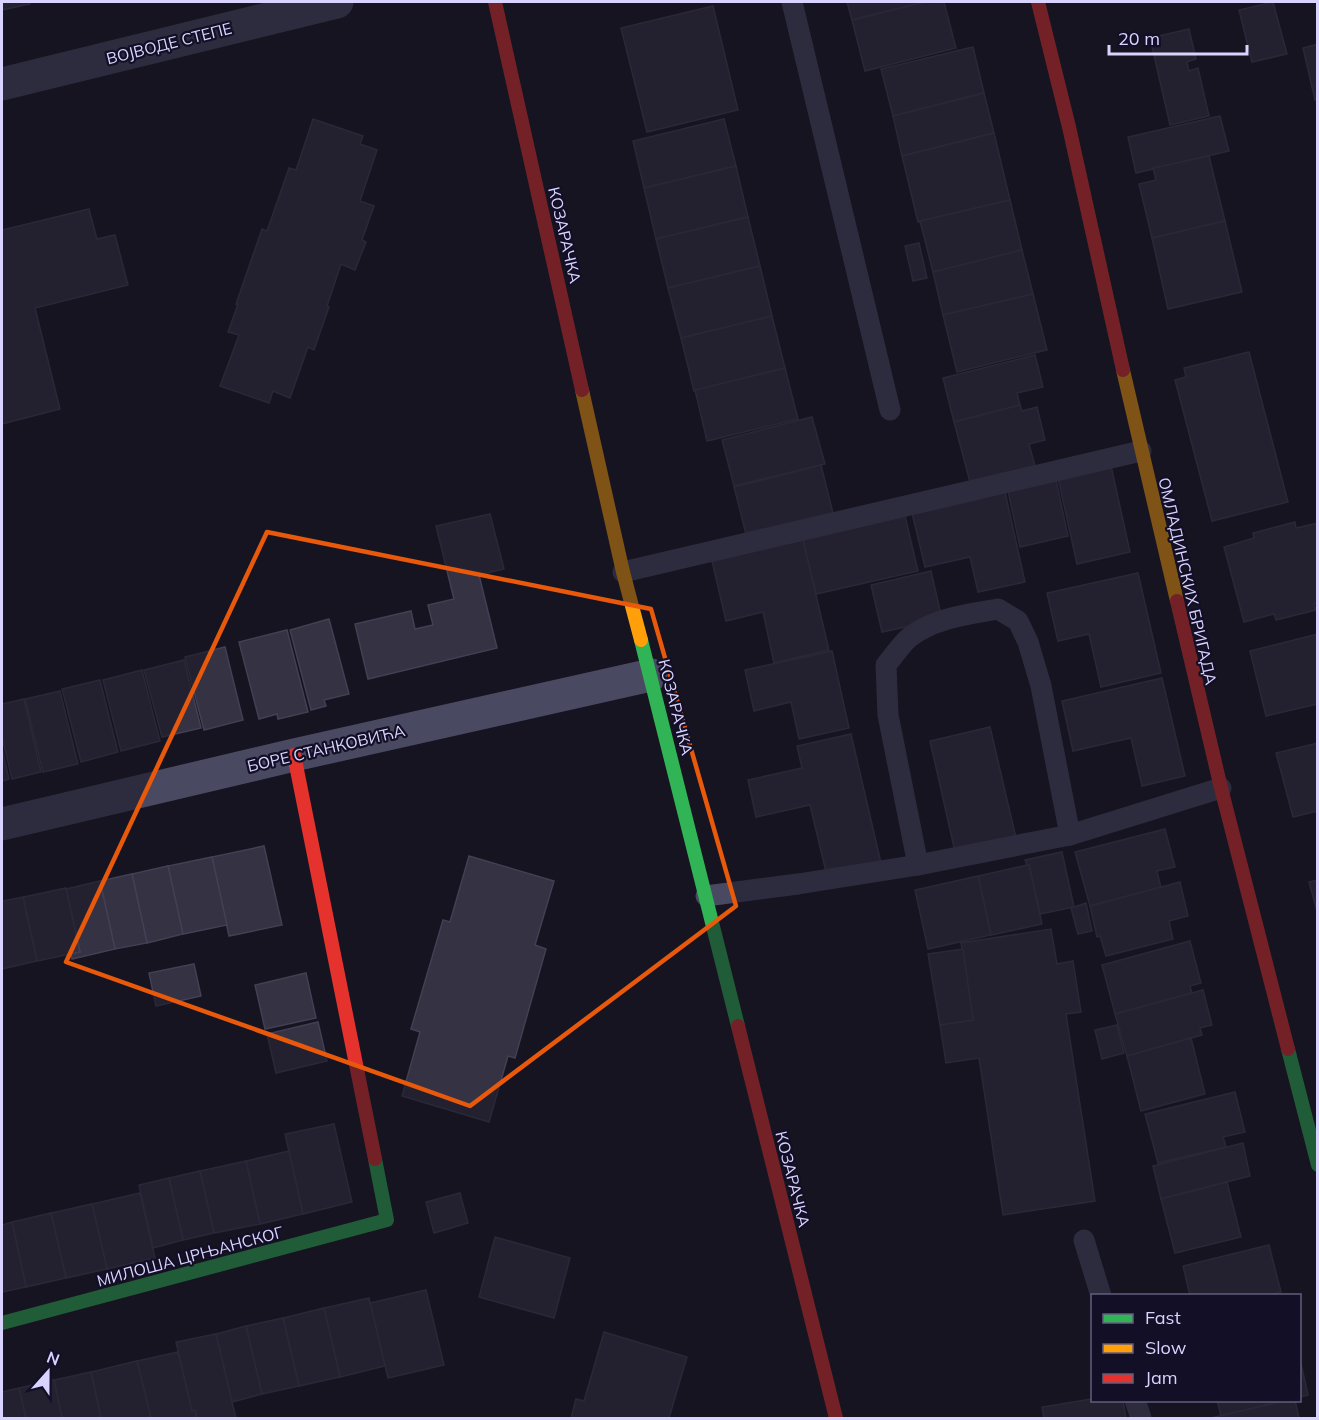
<svg xmlns="http://www.w3.org/2000/svg" width="1319" height="1420" viewBox="0 0 1319 1420" font-family="Mulish,sans-serif">
  <style>
    .building { fill: #343243; stroke: #433f54; stroke-width: 1.5 }
    .lines { fill: none; stroke-linecap: round; stroke-linejoin: round }
    .lane { stroke: #4a4962; stroke-width: 21 }
    .street { stroke: #4a4962; stroke-width: 33 }
    .fast { stroke: #30b455; stroke-width: 14 }
    .slow { stroke: #ff9f0a; stroke-width: 14 }
    .jam { stroke: #e5322d; stroke-width: 14 }
    .marked { fill: none; stroke: #e8590c; stroke-width: 4.5; stroke-linejoin: round }
    .labels { text-anchor: middle; stroke-width: 4.5; stroke-linejoin: round; paint-order: stroke }
    .street-label { font-size: 16px; fill: #d9d4ff; stroke: #130f26 }
  </style>
  <rect width="100%" height="100%" fill="#161421"/>
  <g class="building">
    <polygon points="2,2 30,2 30,4 2,10"/>
    <polygon points="847,2 925,2 852,20"/>
    <polygon points="925,2 944,2 956,48 865,71 852,20"/>
    <polygon points="1273,2 1287,54 1252,62 1239,10"/>
    <polygon points="713,6 738,110 647,132 621,28"/>
    <polygon points="1189,29 1196,59 1187,62 1189,71 1198,68 1209,116 1170,125 1150,38"/>
    <polygon points="1318,44 1318,100 1315,100 1303,48"/>
    <polygon points="973,47 984,93 893,116 881,69"/>
    <polygon points="984,93 994,133 902,156 893,116"/>
    <polygon points="1220,116 1229,151 1136,173 1128,137"/>
    <polygon points="313,119 363,136 360,144 377,150 360,201 374,206 362,240 366,242 355,270 341,264 327,306 329,307 314,350 308,347 290,398 273,391 269,403 220,386 239,335 228,332 238,304 236,304 262,229 267,231 289,168 296,170"/>
    <polygon points="724,119 736,166 644,188 633,141"/>
    <polygon points="994,133 1010,200 918,222 902,156"/>
    <polygon points="1209,156 1225,221 1152,238 1139,184 1156,180 1153,168"/>
    <polygon points="736,166 748,217 656,239 644,188"/>
    <polygon points="1010,200 1022,250 933,272 920,221"/>
    <polygon points="89,209 97,239 115,235 128,285 35,308 60,409 2,424 2,230"/>
    <polygon points="748,217 760,266 668,288 656,239"/>
    <polygon points="1225,221 1242,292 1168,309 1152,238"/>
    <polygon points="919,243 927,278 913,281 905,246"/>
    <polygon points="1022,250 1033,294 943,315 933,272"/>
    <polygon points="760,266 772,316 681,338 668,288"/>
    <polygon points="1033,294 1047,350 957,372 943,315"/>
    <polygon points="772,316 785,368 694,391 681,338"/>
    <polygon points="1249,352 1288,502 1212,521 1175,380 1186,377 1184,368"/>
    <polygon points="1035,355 1043,387 1017,393 1020,405 954,422 943,378"/>
    <polygon points="785,368 798,419 707,441 695,390"/>
    <polygon points="1020,405 1022,411 1037,407 1045,440 1029,444 1035,466 970,482 954,422"/>
    <polygon points="812,417 825,464 734,486 722,440"/>
    <polygon points="821,465 834,517 747,538 734,487"/>
    <polygon points="1111,466 1130,552 1077,564 1058,478"/>
    <polygon points="1056,480 1068,536 1020,547 1008,491"/>
    <polygon points="1005,492 1025,582 978,592 970,557 925,567 912,513"/>
    <polygon points="490,514 504,569 479,575 497,648 368,679 355,624 411,611 415,629 433,625 428,605 454,599 436,526"/>
    <polygon points="905,516 918,571 816,594 803,540"/>
    <polygon points="1295,522 1296,528 1318,523 1318,603 1314,604 1316,610 1276,620 1274,614 1244,622 1224,547 1254,538 1253,533"/>
    <polygon points="803,540 829,650 774,663 763,612 726,621 712,561"/>
    <polygon points="931,571 942,619 882,632 871,585"/>
    <polygon points="1138,573 1161,673 1101,687 1089,634 1058,641 1047,593"/>
    <polygon points="329,619 349,694 324,700 326,706 311,710 290,630"/>
    <polygon points="287,630 308,712 278,719 277,714 259,719 239,642"/>
    <polygon points="1318,634 1318,704 1266,716 1250,651"/>
    <polygon points="225,647 243,720 204,730 185,657"/>
    <polygon points="832,651 849,728 799,739 791,702 754,711 745,670"/>
    <polygon points="184,660 201,728 162,737 144,670"/>
    <polygon points="142,670 160,741 121,751 103,680"/>
    <polygon points="1162,678 1185,776 1142,786 1131,738 1073,751 1062,701"/>
    <polygon points="100,680 118,752 81,762 62,689"/>
    <polygon points="60,691 78,764 43,772 25,699"/>
    <polygon points="24,699 41,772 12,779 2,737 2,704"/>
    <polygon points="990,727 1017,842 956,856 930,741"/>
    <polygon points="851,734 881,863 827,876 810,805 756,817 748,780 802,768 797,746"/>
    <polygon points="1318,743 1318,811 1293,817 1276,753"/>
    <polygon points="2,748 9,779 2,781"/>
    <polygon points="1165,829 1175,867 1157,871 1161,888 1090,906 1075,852"/>
    <polygon points="264,846 282,925 229,936 212,857"/>
    <polygon points="1062,852 1074,907 1040,914 1029,865 1027,865 1025,860"/>
    <polygon points="469,856 554,881 535,945 546,949 515,1058 508,1056 489,1122 402,1096 420,1032 411,1029 443,920 450,922"/>
    <polygon points="212,857 227,925 183,934 168,866"/>
    <polygon points="1027,865 1029,865 1042,924 991,935 978,876"/>
    <polygon points="168,866 183,934 147,943 132,874"/>
    <polygon points="132,874 147,943 115,949 100,881"/>
    <polygon points="978,876 991,935 928,949 915,890"/>
    <polygon points="1318,880 1318,915 1309,882"/>
    <polygon points="100,881 115,949 72,959 71,953 80,952 66,889"/>
    <polygon points="1180,882 1188,916 1169,921 1173,939 1106,956 1100,936 1097,937 1090,906"/>
    <polygon points="66,888 80,952 37,961 23,897"/>
    <polygon points="23,897 37,961 2,969 2,901"/>
    <polygon points="1086,903 1092,931 1078,934 1071,908"/>
    <polygon points="1051,929 1057,964 1073,961 1081,1012 1066,1014 1095,1201 1003,1215 979,1058 946,1063 940,1025 973,1020 961,943"/>
    <polygon points="1190,941 1201,983 1190,986 1192,994 1115,1014 1102,965"/>
    <polygon points="963,949 973,1020 940,1025 928,954"/>
    <polygon points="194,964 201,996 156,1006 149,973"/>
    <polygon points="306,973 316,1018 265,1029 255,985"/>
    <polygon points="1203,990 1212,1025 1200,1028 1202,1035 1127,1056 1115,1014"/>
    <polygon points="318,1022 327,1061 276,1073 267,1034"/>
    <polygon points="1117,1025 1124,1053 1102,1059 1095,1030"/>
    <polygon points="1191,1038 1205,1094 1141,1111 1127,1056"/>
    <polygon points="1235,1092 1245,1132 1223,1137 1226,1147 1158,1163 1145,1114"/>
    <polygon points="334,1124 352,1202 303,1214 285,1134"/>
    <polygon points="1243,1143 1250,1176 1161,1199 1153,1166"/>
    <polygon points="289,1151 303,1214 260,1224 246,1161"/>
    <polygon points="246,1161 260,1224 214,1233 200,1171"/>
    <polygon points="200,1171 214,1233 183,1240 169,1178"/>
    <polygon points="169,1178 183,1240 153,1248 139,1185"/>
    <polygon points="1227,1182 1241,1237 1175,1253 1161,1199"/>
    <polygon points="140,1193 155,1258 107,1269 92,1204"/>
    <polygon points="460,1193 468,1223 434,1233 426,1202"/>
    <polygon points="92,1204 107,1269 66,1278 51,1213"/>
    <polygon points="51,1213 66,1278 26,1287 12,1222"/>
    <polygon points="12,1222 26,1287 2,1292 2,1225"/>
    <polygon points="495,1237 570,1258 554,1318 479,1297"/>
    <polygon points="1269,1245 1281,1292 1267,1296 1190,1296 1183,1266"/>
    <polygon points="426,1290 444,1365 388,1378 370,1303"/>
    <polygon points="369,1298 385,1366 340,1377 324,1308"/>
    <polygon points="324,1308 340,1377 299,1386 283,1318"/>
    <polygon points="283,1318 299,1386 262,1394 246,1326"/>
    <polygon points="246,1326 262,1394 232,1402 216,1334"/>
    <polygon points="604,1332 687,1357 669,1418 571,1418 576,1399 584,1401"/>
    <polygon points="216,1334 232,1402 236,1418 197,1418 195,1410 192,1411 176,1342"/>
    <polygon points="178,1352 192,1411 195,1410 197,1418 151,1418 137,1361"/>
    <polygon points="1300,1359 1308,1395 1300,1397"/>
    <polygon points="137,1361 151,1418 101,1418 91,1372"/>
    <polygon points="91,1372 101,1418 62,1418 54,1380"/>
    <polygon points="54,1380 62,1418 26,1418 19,1388"/>
    <polygon points="19,1388 26,1418 2,1418 2,1392"/>
    <polygon points="1092,1399 1092,1400 1123,1400 1126,1418 1044,1418 1042,1407"/>
    <polygon points="1217,1400 1285,1400 1221,1416"/>
    <polygon points="1288,1400 1295,1400 1299,1418 1211,1418"/>
  </g>
  <g class="lines">
    <g class="lane">
      <polyline points="792,2 890,410"/>
      <polyline points="623,572 1141,451"/>
      <path d="M918 865 888 715 886 665C894 656 901 644 910 637 934 618 969 614 998 609L1018 621 1028 642 1041 686 1070 835"/>
      <polyline points="706,896 798,884 918,865 1034,842 1070,835 1221,788"/>
      <polyline points="1084,1240 1101,1296"/>
      <polyline points="1135,1400 1141,1418"/>
    </g>
    <g class="street">
      <polyline points="2,84 337,2"/>
      <polyline points="2,824 294,755 651,675"/>
    </g>
    <g class="fast">
      <polyline points="641,640 738,1026"/>
      <polyline points="1288,1049 1318,1165"/>
      <polyline points="2,1323 387,1220 375,1159"/>
    </g>
    <g class="slow">
      <polyline points="1123,370 1177,601"/>
      <polyline points="582,390 623,572 641,640"/>
    </g>
    <g class="jam">
      <polyline points="495,2 582,390"/>
      <polyline points="1038,2 1069,127 1123,370"/>
      <polyline points="1177,601 1221,788 1288,1049"/>
      <polyline points="294,755 375,1159"/>
      <polyline points="738,1026 836,1418"/>
    </g>
  </g>
  <path d="M0 0H1319V1420H0ZM267 532 651 609 736 906 470 1106 66 962Z" fill="#161421" fill-opacity=".55" fill-rule="evenodd"/>
  <path class="marked" d="M267 532 651 609 736 906 470 1106 66 962Z"/>
  <g class="labels">
    <g class="street-label">
      <text transform="translate(169 43) rotate(-14)" y="6">ВОЈВОДЕ СТЕПЕ</text>
      <text transform="translate(565 235) rotate(77)" y="6">КОЗАРАЧКА</text>
      <text transform="translate(1188 581) rotate(77)" y="6">ОМЛАДИНСКИХ БРИГАДА</text>
      <text transform="translate(676 707) rotate(76)" y="6">КОЗАРАЧКА</text>
      <text transform="translate(326 748) rotate(-13)" y="6">БОРЕ СТАНКОВИЋА</text>
      <text transform="translate(793 1179) rotate(76)" y="6">КОЗАРАЧКА</text>
      <text transform="translate(190 1256) rotate(-15)" y="6">МИЛОША ЦРЊАНСКОГ</text>
    </g>
  </g>
  <rect width="1319" height="1420" fill="none" stroke="#d9d4ff" stroke-width="6"/>
  <rect x="1091" y="1294" width="210" height="108" fill="#130f26" stroke="#625e7d" stroke-width="1.5"/>
  <rect x="1103" y="1314" width="30" height="9" fill="#30b455" stroke="#625e7d" stroke-width="1.5"/>
  <text x="1145" y="1324" font-size="18" fill="#d9d4ff">Fast</text>
  <rect x="1103" y="1344" width="30" height="9" fill="#ff9f0a" stroke="#625e7d" stroke-width="1.5"/>
  <text x="1145" y="1354" font-size="18" fill="#d9d4ff">Slow</text>
  <rect x="1103" y="1374" width="30" height="9" fill="#e5322d" stroke="#625e7d" stroke-width="1.5"/>
  <text x="1145" y="1384" font-size="18" fill="#d9d4ff">Jam</text>
  <g transform="translate(48 1372) rotate(21)" stroke="#130f26" stroke-width="4.5" paint-order="stroke">
  <path d="M0-4.5L10 22L0 15L-10 22Z" fill="#d9d4ff"/>
  <text y="-9" font-size="16" font-weight="bold" text-anchor="middle" fill="#d9d4ff">N</text>
  </g>
  <path d="M1109 45v9h138v-9" fill="none" stroke="#d9d4ff" stroke-width="3"/>
  <text x="1118" y="45" font-size="18" fill="#d9d4ff" stroke="#130f26" stroke-width="4.5" paint-order="stroke">20 m</text>
</svg>
